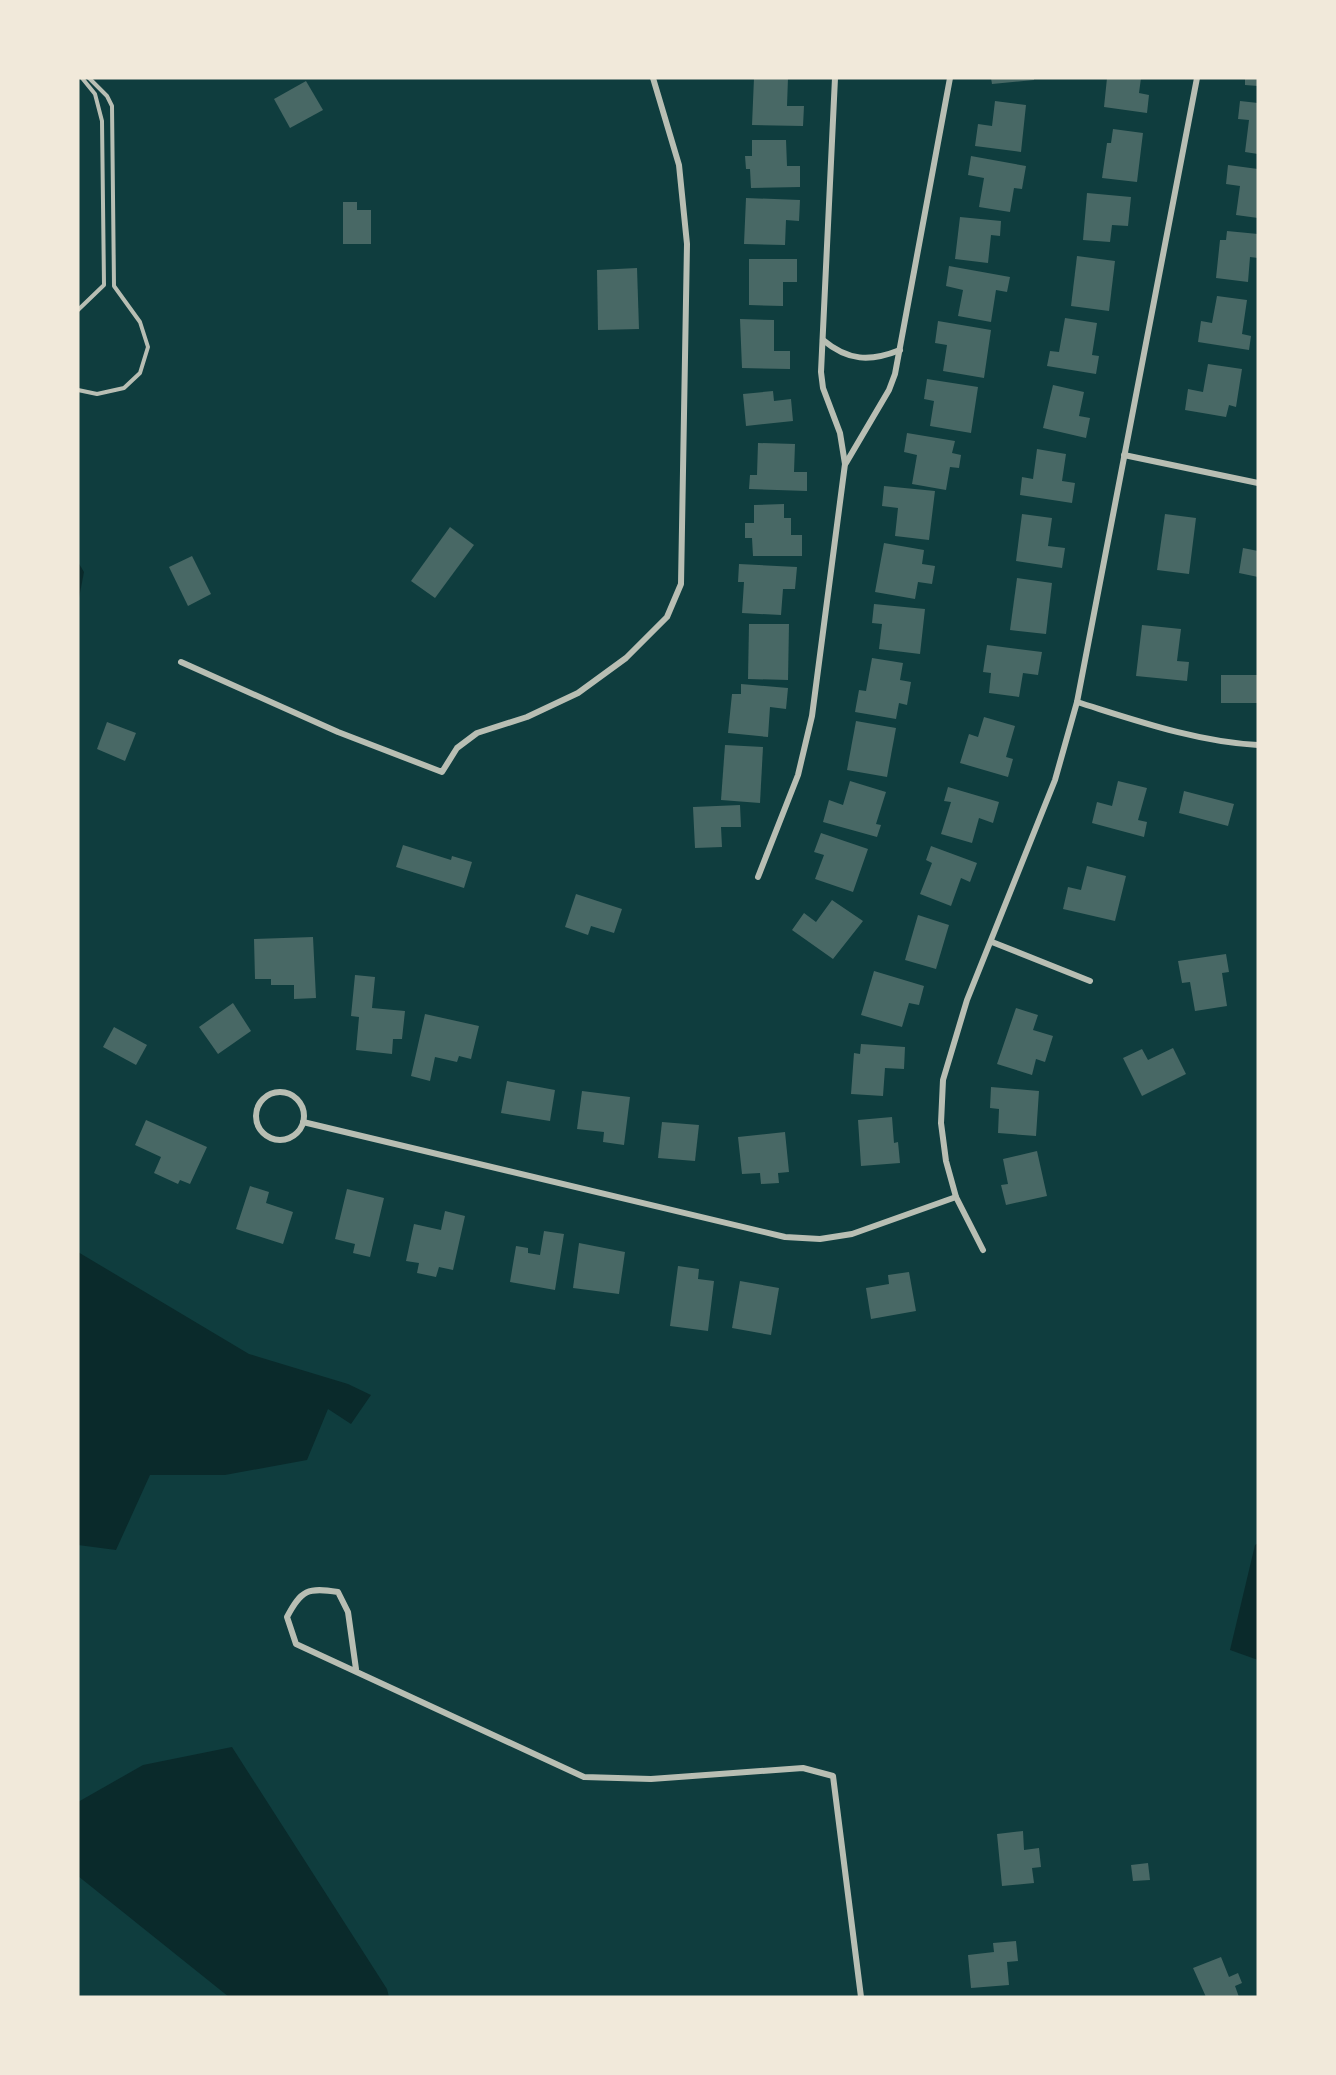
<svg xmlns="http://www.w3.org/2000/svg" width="1336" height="2075" viewBox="0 0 1336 2075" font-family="Montserrat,sans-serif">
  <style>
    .water { fill: #0a2a2b }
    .building { fill: #486865 }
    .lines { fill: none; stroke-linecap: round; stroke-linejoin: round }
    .service { stroke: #b8beb3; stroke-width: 4 }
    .minor { stroke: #b8beb3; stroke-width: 6 }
  </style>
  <rect width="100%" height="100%" fill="#0f3d3e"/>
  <g class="water">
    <polygon points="78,562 84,572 78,603"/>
    <polygon points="78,1252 249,1354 348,1384 371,1395 351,1424 328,1409 307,1460 225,1475 150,1475 116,1550 78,1545"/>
    <polygon points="1258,1543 1258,1660 1230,1650 1255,1545"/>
    <polygon points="232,1747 387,1989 389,1997 229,1997 78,1876 78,1802 143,1765"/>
  </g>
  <g class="building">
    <polygon points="754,78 788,78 787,106 804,106 803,126 752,125"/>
    <polygon points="991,78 1034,78 1034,80 992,84"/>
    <polygon points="1107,78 1141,78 1139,93 1149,95 1147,113 1104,107"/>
    <polygon points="1245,78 1258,78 1258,86 1245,85"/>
    <polygon points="306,81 323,110 290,128 274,99"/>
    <polygon points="995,101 1026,105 1021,152 975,146 978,124 992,126"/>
    <polygon points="1240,101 1258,103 1258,154 1245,152 1249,120 1238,119"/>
    <polygon points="1113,129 1143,133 1137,182 1102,178 1107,143 1111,143"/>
    <polygon points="752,140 786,140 787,166 800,166 800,187 751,188 750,169 746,169 745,156 752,156"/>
    <polygon points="971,156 1026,166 1022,189 1014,188 1010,212 979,207 984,178 968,175"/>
    <polygon points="1228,165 1258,169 1258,218 1236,215 1240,186 1226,184"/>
    <polygon points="1087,193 1131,197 1128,226 1112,225 1110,242 1083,240"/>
    <polygon points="746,198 800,200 799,221 786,220 785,245 744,244"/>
    <polygon points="343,202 357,202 357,210 371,210 371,244 343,244"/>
    <polygon points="960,217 1001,221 1000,236 991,235 988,263 955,259"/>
    <polygon points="1227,231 1258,234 1258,258 1250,257 1248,282 1216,278 1220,240 1226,240"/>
    <polygon points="1077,256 1115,261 1109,311 1071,306"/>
    <polygon points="749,259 797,259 797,282 783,282 783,306 749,305"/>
    <polygon points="949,266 1010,277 1007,292 996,290 991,322 958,316 963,290 946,286"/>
    <polygon points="637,268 639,329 598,330 597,270"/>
    <polygon points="1217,296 1247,300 1242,334 1251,336 1249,350 1198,342 1201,321 1212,323"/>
    <polygon points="1065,318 1097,323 1092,355 1099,356 1096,374 1047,366 1050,351 1059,352"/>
    <polygon points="740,319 774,320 774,351 790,351 790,369 742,368"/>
    <polygon points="938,321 991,330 984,378 943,371 947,345 935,343"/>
    <polygon points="1208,364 1242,369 1236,407 1229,405 1226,417 1185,410 1188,389 1203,392"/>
    <polygon points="927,379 978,387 971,433 930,426 934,401 924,399"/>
    <polygon points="1053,385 1084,392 1079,416 1090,418 1086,438 1043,428"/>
    <polygon points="773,391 774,401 791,399 793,421 746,426 743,394"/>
    <polygon points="907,433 955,441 952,453 961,455 959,468 950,467 946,490 912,484 917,455 904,452"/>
    <polygon points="758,443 795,444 794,472 807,472 807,491 749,489 750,475 757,475"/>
    <polygon points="1037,449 1066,454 1062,481 1075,483 1072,503 1020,495 1022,477 1033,479"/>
    <polygon points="884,486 935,491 929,540 895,536 898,508 882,506"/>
    <polygon points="784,504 784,518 791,518 791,535 802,535 802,556 753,556 752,538 745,538 745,523 754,523 754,505"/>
    <polygon points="1022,514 1052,518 1048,546 1065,548 1062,568 1016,561"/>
    <polygon points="1165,514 1196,518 1189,574 1157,570"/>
    <polygon points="450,527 474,545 435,598 411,581"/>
    <polygon points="884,543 924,550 922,564 935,566 932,584 918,582 915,599 875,592"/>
    <polygon points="1243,548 1258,551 1258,577 1239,573"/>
    <polygon points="192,556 211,594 188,606 169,567"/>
    <polygon points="739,564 797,567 795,589 783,589 781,615 742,613 744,582 738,582"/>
    <polygon points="1017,578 1052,583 1046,634 1010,630"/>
    <polygon points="874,604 925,609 920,654 879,649 882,624 872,623"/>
    <polygon points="749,624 789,624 788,680 748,679"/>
    <polygon points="1142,625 1181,629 1177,661 1189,662 1187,681 1136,676"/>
    <polygon points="987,645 1042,652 1038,675 1023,673 1019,697 989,693 991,673 983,672"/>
    <polygon points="872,658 903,663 900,680 911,682 907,705 899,703 896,719 855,712 859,690 866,691"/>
    <rect x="1221" y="675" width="37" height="28"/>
    <polygon points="741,684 788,688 786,709 770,707 768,737 728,733 732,694 741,694"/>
    <polygon points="984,717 1015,726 1006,757 1013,759 1008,777 960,763 969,734 978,737"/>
    <polygon points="856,721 896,728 887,777 847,770"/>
    <polygon points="107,722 136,733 125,761 97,749"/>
    <polygon points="725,745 763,747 760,803 721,800"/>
    <polygon points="850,781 886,792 876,824 881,825 877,837 823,822 829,800 843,805"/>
    <polygon points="1118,781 1147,788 1138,820 1147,822 1144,837 1092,823 1097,802 1112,806"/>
    <polygon points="948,787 999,802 993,823 979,818 972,843 941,834 951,802 944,801"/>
    <polygon points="1184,791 1234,804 1228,826 1179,813"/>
    <polygon points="740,805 741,827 721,827 722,847 695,848 693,807"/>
    <polygon points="821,833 868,849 853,892 815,879 824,855 814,852"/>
    <polygon points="403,845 451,860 452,856 472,862 464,888 396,867"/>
    <polygon points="931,846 977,863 970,882 961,878 951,906 920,894 932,863 926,860"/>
    <polygon points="1087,866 1126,876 1115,921 1063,909 1068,887 1081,890"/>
    <polygon points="576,894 622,909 614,933 591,926 588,935 565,927"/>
    <polygon points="832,900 863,921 833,959 792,930 804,913 816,922"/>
    <polygon points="918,915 949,925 936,969 905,960"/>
    <polygon points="313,937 316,998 294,999 294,985 271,985 271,979 255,979 254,939"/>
    <polygon points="1226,954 1229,972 1222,973 1227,1006 1195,1011 1190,982 1182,983 1178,961"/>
    <polygon points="874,971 924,986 919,1005 909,1003 902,1027 861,1015"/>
    <polygon points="355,975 375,977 372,1008 405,1011 402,1039 393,1039 392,1054 356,1050 359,1017 351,1016"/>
    <polygon points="233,1003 251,1031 218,1054 199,1027"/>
    <polygon points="1016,1008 1038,1015 1033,1030 1053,1036 1045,1062 1036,1059 1032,1075 997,1064"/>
    <polygon points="425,1014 479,1026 471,1059 459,1056 457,1062 435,1057 430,1081 411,1076"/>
    <polygon points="114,1027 147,1045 136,1065 103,1047"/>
    <polygon points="861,1044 905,1047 904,1069 885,1068 883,1096 851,1094 854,1053 860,1054"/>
    <polygon points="1173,1048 1186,1074 1142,1096 1123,1058 1142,1049 1148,1060"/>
    <polygon points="507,1081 555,1090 550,1121 501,1113"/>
    <polygon points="991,1087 1039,1091 1036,1136 998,1133 999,1109 990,1108"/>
    <polygon points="582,1091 630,1097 624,1145 603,1142 604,1132 577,1129"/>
    <polygon points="892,1117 894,1143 898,1142 900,1163 861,1166 858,1120"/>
    <polygon points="146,1120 207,1147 190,1184 180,1180 178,1184 154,1173 161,1157 135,1145"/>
    <polygon points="662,1122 699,1125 695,1161 658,1158"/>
    <polygon points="785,1132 789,1172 778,1173 779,1183 761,1184 760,1173 742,1174 738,1137"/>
    <polygon points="1037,1151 1047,1196 1006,1205 1001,1185 1008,1184 1003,1159"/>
    <polygon points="250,1186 269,1192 266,1203 293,1212 283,1244 236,1229"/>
    <polygon points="347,1189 384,1198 370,1257 353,1253 355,1244 335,1239"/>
    <polygon points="445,1211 465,1216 453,1270 439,1267 436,1277 417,1273 419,1263 406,1261 414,1224 441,1230"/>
    <polygon points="544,1231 564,1234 555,1290 510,1282 516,1246 528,1248 528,1253 540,1255"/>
    <polygon points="579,1243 625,1252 619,1294 573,1288"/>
    <polygon points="678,1266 699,1269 698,1279 714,1281 708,1331 670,1326"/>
    <polygon points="909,1272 916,1311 871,1319 866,1288 889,1284 888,1275"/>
    <polygon points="740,1281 779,1288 771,1335 732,1328"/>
    <polygon points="1023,1831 1024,1850 1039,1848 1041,1867 1032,1868 1034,1883 1002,1886 997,1834"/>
    <polygon points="1148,1863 1150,1880 1133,1881 1131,1865"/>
    <polygon points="1016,1941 1018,1961 1007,1962 1009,1985 971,1988 968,1955 994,1952 993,1943"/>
    <polygon points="1221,1957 1229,1977 1238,1973 1242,1983 1235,1986 1239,1997 1206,1997 1193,1968"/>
  </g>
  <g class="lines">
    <g class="service">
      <polyline points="78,310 104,285 102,121 95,94 82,78"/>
      <polyline points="78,390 97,394 124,388 140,373 148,347 140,322 114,286 112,106 107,96 89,78"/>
    </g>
    <g class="minor">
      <path d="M823 340C848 361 870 362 900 350"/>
      <polyline points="1124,455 1258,483"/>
      <polyline points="846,463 889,390 895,374 950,78"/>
      <polyline points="181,662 338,732 442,772 457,748 477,733 527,717 578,693 626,658 667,617 681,584 687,244 679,165 653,78"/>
      <path d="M1077 702C1135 720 1197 742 1258 745"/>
      <polyline points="758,877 798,775 812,716 845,464 840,433 823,388 821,372 835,78"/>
      <polyline points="992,942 1090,981"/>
      <circle cx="280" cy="1116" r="24"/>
      <polyline points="303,1122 785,1237 820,1239 852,1234 956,1197"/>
      <polyline points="983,1250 956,1197 946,1161 941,1123 943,1080 967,1000 1055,780 1077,702 1197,78"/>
      <path d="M356 1669 348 1612 338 1592C308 1587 301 1590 287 1617L296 1644 584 1777 651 1779 803 1768 833 1776 861 1997"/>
    </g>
  </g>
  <rect width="1336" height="2075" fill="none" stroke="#f1e9da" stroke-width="159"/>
</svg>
